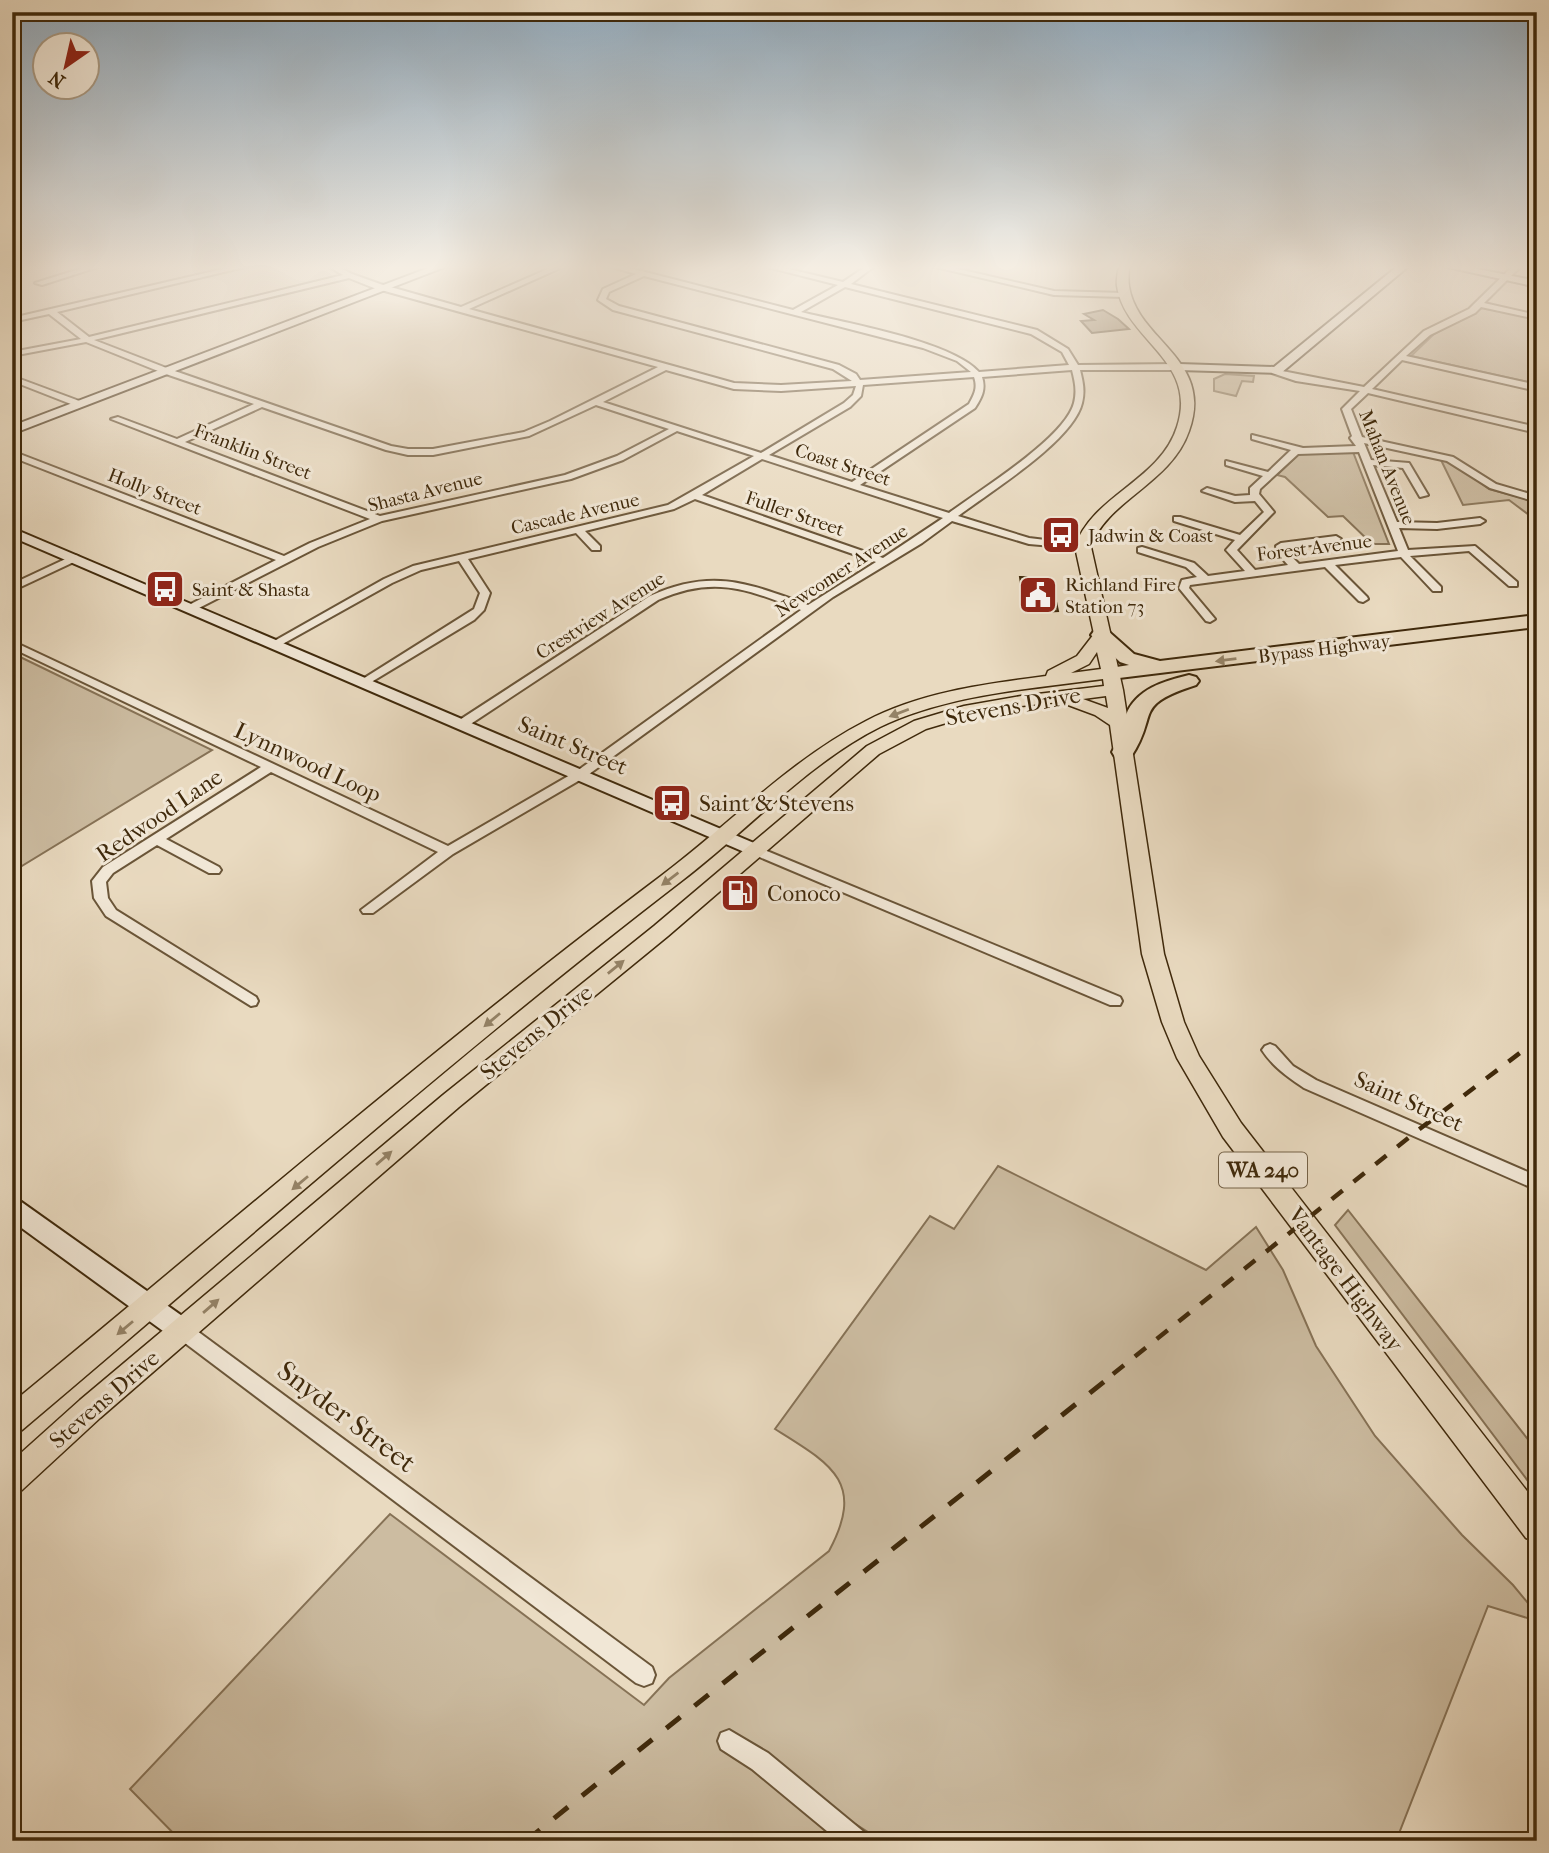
<svg xmlns="http://www.w3.org/2000/svg" width="1549" height="1853" viewBox="0 0 1549 1853" font-family="'IM FELL French Canon',serif">
  <style>
    .green { fill: #ccbca1; stroke: #867256; stroke-width: 2 }
    .building { fill: #978569; stroke: #3f290b; stroke-width: 2 }
    .lines { fill: none; stroke-linecap: round; stroke-linejoin: round }
    .street-casing { stroke: #6a5538; stroke-width: 4 }
    .secondary-casing { stroke: #3f290b; stroke-width: 4 }
    .primary-casing { stroke: #3f290b; stroke-width: 3 }
    .highway-casing { stroke: #3f290b; stroke-width: 4 }
    .street { fill: #f1e7d6; fill-rule: evenodd }
    .secondary { fill: #f1e7d6; fill-rule: evenodd }
    .primary { fill: #e9dac0; fill-rule: evenodd }
    .highway { fill: #e9dac0; fill-rule: evenodd }
    .rail-far1 { stroke: #3f290b; stroke-width: 4.5; stroke-dasharray: 14 14; stroke-linecap: butt }
    .rail { stroke: #3f290b; stroke-width: 5; stroke-dasharray: 18 18; stroke-linecap: butt }
    .oneway { fill: #948266 }
    .labels { text-anchor: middle; stroke-width: 6; stroke-linejoin: round; paint-order: stroke }
    .far-street-label { font-size: 19px; fill: #3f290b; stroke: #f1e7d6 }
    .far-poi-label { font-size: 19px; fill: #3f290b; stroke: #f1e7d6; text-anchor: start }
    .shield { fill: #f1e7d6; stroke: #746248; stroke-width: 2 }
    .shield-label { font-size: 21px; font-weight: bold; fill: #3f290b }
    .street-label { font-size: 23px; fill: #3f290b; stroke: #f1e7d6 }
    .poi-label { font-size: 23px; fill: #3f290b; stroke: #f1e7d6; text-anchor: start }
    .near-street-label { font-size: 28px; fill: #3f290b; stroke: #f1e7d6 }
  </style>
  <rect width="100%" height="100%" fill="#e9dac0"/>
  <filter id="stains"><feTurbulence type="fractalNoise" baseFrequency=".00286" numOctaves="4"/><feColorMatrix values="0 0 0 0 .2 0 0 0 0 .09 0 0 0 0 .02 0 0 0 .5 -.17"/></filter>
  <radialGradient id="worn" r=".72"><stop offset=".6" stop-color="#630" stop-opacity="0"/><stop offset="1" stop-color="#630" stop-opacity=".3"/></radialGradient>
  <g class="green">
    <polygon points="1482,308 1531,317 1537,384 1411,356 1434,334"/>
    <polygon points="1225,374 1254,376 1253,382 1242,381 1236,396 1214,391 1214,379"/>
    <polygon points="1301,452 1353,452 1389,544 1372,544 1343,516 1328,517 1285,477 1277,475"/>
    <polygon points="1440,458 1460,467 1489,489 1537,502 1537,521 1509,500 1463,505"/>
    <polygon points="12,653 212,750 12,872"/>
    <path d="M998 1166 1206 1270 1256 1227 1283 1270 1316 1346 1375 1436 1462 1535 1513 1585 1537 1614V1621L1488 1606 1396 1841H882L838 1813 821 1841H181L130 1789 390 1514 644 1705 669 1678 829 1551C866 1482 831 1464 775 1429L930 1216 954 1229Z"/>
    <polygon points="1348,1210 1537,1451 1537,1493 1335,1225"/>
  </g>
  <g class="building">
    <polygon points="1103,310 1118,319 1129,329 1092,333 1081,321 1094,320 1084,314"/>
    <polygon points="1020,577 1051,578 1058,611 1039,612 1024,605"/>
  </g>
  <g class="lines">
    <g class="street-casing">
      <g id="street">
        <polygon points="92,265 104,265 42,285 35,283"/>
        <path d="M240 265H253L57 312 89 337 343 275 326 265H335L352 274 380 284 461 307 557 265H567L469 309 734 383 781 385 852 381 833 369 613 310 598 300 603 289 636 274 605 265H618L793 310 838 285 759 265H772L843 282 868 265H876L851 284 1037 330 1068 349 1078 365 1179 364 1183 367 1179 370H1080C1083 382 1085 391 1082 403 1073 441 990 492 958 516L1029 538 1087 545V549L1029 544 952 521 922 543 833 597 585 777 453 854 373 913H363L361 910 438 852 271 772 166 839 219 867 221 870 219 873H209L157 845 113 873 106 882 108 898 116 910 256 997 258 1001 256 1005 251 1006 106 916 94 898 92 881 103 867 261 767 12 648V641L448 846 577 771 801 610C747 589 714 575 658 600L466 727H458V721L650 596C712 568 748 583 808 605L876 562 695 499 674 509 585 531 600 546V550H592L576 533 468 559 490 593 484 610 474 620 368 684H360L358 682 474 609 480 593 459 561 421 570 392 583 279 646 275 647 269 644 384 579 413 566 668 505 754 456 677 431 623 460 571 479 382 521 318 547 195 610H187V606L276 560 12 457V451L284 556 310 543 370 519 111 419 118 417 177 439 254 404 163 373 86 342 12 356V352L81 339 49 314 12 322V318ZM644 276 923 348 957 361 971 372 860 380 856 374 839 365 619 306 606 299 609 292ZM349 278 374 288 658 367 550 421 524 432 433 449H408L391 446 169 369 94 340ZM845 287 1031 334 1062 352 1069 365 979 372C951 341 845 323 801 312ZM666 370 734 389 781 391 856 386 853 395 844 403 761 453 603 402ZM1072 370C1075 382 1077 391 1074 403 1065 438 980 490 949 513L860 485 975 408C982 397 986 389 982 377ZM974 377C978 388 974 395 969 404L852 482 769 455 850 407 861 396 863 385ZM596 405 669 429 617 456 565 475 380 516 185 442 262 407 386 450 408 455H433L529 436ZM762 459 943 518 883 558 702 495Z"/>
        <polygon points="927,265 941,265 1054,291 1124,293 1128,295 1124,297 1054,295"/>
        <path d="M1514 265H1522L1484 303 1537 315V319L1481 307 1475 313 1430 335 1406 356 1537 385V391L1402 360 1372 389 1537 427V433L1368 393 1351 409 1362 437 1453 457 1496 484 1537 496V502L1490 488 1447 461 1364 443 1371 460 1409 463 1428 495 1420 497 1403 468 1373 465 1397 522 1437 523 1480 518 1485 521 1480 524 1437 529 1399 528 1408 550 1475 546 1517 582V586H1509L1469 551 1410 556 1441 587V591H1433L1401 557 1335 565 1367 597 1368 599 1363 602 1359 601 1325 567 1190 585 1189 588 1215 619 1210 622 1206 621 1179 588 1182 580 1197 577 1186 567 1138 552V548L1142 547 1194 563 1208 576 1245 571 1226 550 1235 540 1174 521V517H1180L1240 535 1264 512 1255 501 1235 502 1202 491 1207 488 1235 496 1250 495V488L1263 476 1226 465V461L1268 472 1291 450 1252 439V435L1303 448 1356 446 1350 438 1352 436 1342 409 1360 391 1296 381 1272 373V369L1364 387 1424 331 1469 309ZM1359 452 1398 551 1299 564 1288 553 1287 548 1336 542 1341 539 1336 536 1281 543 1276 546 1278 554 1288 565 1255 570 1237 550 1274 512 1259 494 1260 489 1298 454Z"/>
        <polygon points="12,376 82,402 83,404 76,406 12,381"/>
        <polygon points="74,555 78,556 78,560 12,591 12,584"/>
        <polygon points="755,846 1120,997 1122,1001 1120,1005 1110,1005 750,853 748,850 750,847"/>
        <path d="M1270 1044 1275 1046 1293 1066 1316 1080 1537 1176V1190L1304 1088C1288 1077 1273 1067 1262 1050L1265 1046Z"/>
        <polygon points="183,1323 189,1325 652,1667 655,1675 652,1683 644,1686 636,1683 177,1337 174,1331 177,1325"/>
        <polygon points="729,1730 768,1753 865,1833 869,1841 839,1841 752,1769 721,1749 718,1741 721,1733"/>
      </g>
    </g>
    <g class="secondary-casing">
      <g id="secondary">
        <polygon points="436,265 450,265 12,434 12,426"/>
        <polygon points="1399,265 1410,265 1281,373 1179,370 1173,367 1179,364 1274,367"/>
        <polygon points="1438,265 1458,265 1537,281 1537,287"/>
        <polygon points="12,528 761,846 764,850 755,856 749,854 12,537"/>
        <polygon points="12,1199 20,1201 192,1323 195,1331 192,1339 183,1342 174,1339 12,1221"/>
      </g>
    </g>
    <g class="primary-casing">
      <path id="primary" d="M1119 265H1129C1129 272 1128 280 1129 286 1137 341 1215 359 1189 431 1171 484 1105 501 1091 547L1123 690 1164 954 1184 1022 1199 1056 1241 1123 1537 1504V1542L1526 1538 1223 1137 1177 1058 1162 1022 1142 954 1110 725 1095 715 1060 702 1021 706 973 715 926 729 879 754 668 936 459 1107 100 1418 22 1490 12 1494V1461L80 1400 443 1095 654 926 867 746 914 721 964 706 1021 696 1104 686 1103 679C1029 689 949 694 880 727 808 763 748 830 684 879 456 1054 241 1245 22 1430L12 1434V1403C227 1226 439 1043 661 876 729 825 790 760 866 721 921 692 986 684 1046 676L1048 671 1077 656 1094 634 1075 547C1092 495 1160 481 1177 427 1199 360 1125 341 1117 286 1116 280 1118 272 1119 265ZM1097 652 1101 669 1071 673 1089 664ZM1106 696 1108 708 1083 699Z"/>
    </g>
    <g class="highway-casing">
      <g id="highway">
        <polygon points="1537,615 1537,627 1111,679 1104,677 1101,673 1104,669 1129,665 1120,662 1091,635 1094,631 1108,631 1134,654 1160,661"/>
        <path d="M1189 675 1196 677 1199 681 1196 685C1131 706 1160 713 1131 757H1115L1112 752C1119 740 1121 728 1126 715 1136 689 1164 681 1189 675Z"/>
      </g>
    </g>
    <use href="#street" class="street"/>
    <use href="#secondary" class="secondary"/>
    <use href="#primary" class="primary"/>
    <use href="#highway" class="highway"/>
    <polyline class="rail-far1" points="1113,1374 1417,1131 1537,1040"/>
    <path class="rail" d="M526 1841C721 1683 919 1529 1115 1373"/>
  </g>
  <defs><path id="oneway-solid" d="M-6-.8H1V-3.2L6.5 0L1 3.2V.8H-6Z" transform="scale(1.75)"/></defs>
  <g class="oneway">
    <use href="#oneway-solid" transform="translate(1226 660) rotate(173)"/>
    <use href="#oneway-solid" transform="translate(899 713) rotate(159)"/>
    <use href="#oneway-solid" transform="translate(670 879) rotate(143)"/>
    <use href="#oneway-solid" transform="translate(616 967) rotate(-39)"/>
    <use href="#oneway-solid" transform="translate(492 1020) rotate(140)"/>
    <use href="#oneway-solid" transform="translate(384 1158) rotate(-41)"/>
    <use href="#oneway-solid" transform="translate(300 1183) rotate(140)"/>
    <use href="#oneway-solid" transform="translate(211 1306) rotate(-41)"/>
    <use href="#oneway-solid" transform="translate(125 1328) rotate(140)"/>
  </g>
  <linearGradient id="sky" x2="0" y2="1"><stop stop-color="#91abbf"/><stop offset="0.51" stop-color="#f5eee3"/><stop offset="1" stop-color="#f5eee3" stop-opacity="0"/></linearGradient>
  <rect width="1549" height="524" fill="url(#sky)"/>
  <defs>
    <g id="bus-square" transform="scale(2.0125)"><rect x="-9" y="-9" width="18" height="18" rx="4" fill="#8f2418" stroke="#f1e7d6"/><path d="M-5-6H5V4H4V6H2V4H-2V6H-4V4H-5ZM-3.5-4V0h7V-4ZM-3.5 1.2v1.5H-2V1.2ZM2 1.2v1.5H3.5V1.2Z" fill="#fff"/></g>
    <g id="civic-square" transform="scale(2.0125)"><rect x="-9" y="-9" width="18" height="18" rx="4" fill="#8f2418" stroke="#f1e7d6"/><path d="M-.6-6.5H3V-4.5H.6V-3L4-1V1h2V6H-6V1h2V-1L-.6-3ZM-1.2 2.5V6h2.4V2.5Z" fill="#fff"/></g>
    <g id="fuel-square" transform="scale(2.0125)"><rect x="-9" y="-9" width="18" height="18" rx="4" fill="#8f2418" stroke="#f1e7d6"/><path d="M-5.5-6h7V0h2V4h1.3V-2.5L3-4.5l.8-.8L6-3V5H2.5V1h-1V6h-7ZM-4.2-4.7v3.2H.2V-4.7Z" fill="#fff"/></g>
  </defs>
  <g fill-rule="evenodd">
    <use href="#bus-square" x="1061" y="535"/>
    <use href="#bus-square" x="165" y="589"/>
    <use href="#civic-square" x="1038" y="595"/>
    <use href="#bus-square" x="672" y="803"/>
    <use href="#fuel-square" x="740" y="893"/>
  </g>
  <g class="labels">
    <g class="far-street-label">
      <text transform="translate(253 451) rotate(21)" y="7">Franklin Street</text>
      <text transform="translate(843 464) rotate(18)" y="7">Coast Street</text>
      <text transform="translate(1388 467) rotate(68)" y="7">Mahan Avenue</text>
      <text transform="translate(155 491) rotate(21)" y="7">Holly Street</text>
      <text transform="translate(425 491) rotate(-14)" y="7">Shasta Avenue</text>
      <text transform="translate(575 513) rotate(-13)" y="7">Cascade Avenue</text>
      <text transform="translate(795 513) rotate(19)" y="7">Fuller Street</text>
      <text transform="translate(1314 547) rotate(-7)" y="7">Forest Avenue</text>
      <text transform="translate(841 570) rotate(-33)" y="7">Newcomer Avenue</text>
      <text transform="translate(600 615) rotate(-32)" y="7">Crestview Avenue</text>
      <text transform="translate(1324 648) rotate(-7)" y="7">Bypass Highway</text>
    </g>
    <g class="far-poi-label">
      <text x="1088" y="542">Jadwin &amp; Coast</text>
      <text x="1065" y="591">Richland Fire<tspan x="1065" dy="22">Station 73</tspan></text>
      <text x="192" y="596">Saint &amp; Shasta</text>
    </g>
    <rect class="shield" x="1219" y="1152.5" width="88" height="35" rx="5"/>
    <g class="shield-label">
      <text x="1263" y="1177">WA 240</text>
    </g>
    <g class="street-label">
      <text transform="translate(1013 706) rotate(-10)" y="8">Stevens Drive</text>
      <text transform="translate(573 745) rotate(23)" y="8">Saint Street</text>
      <text transform="translate(308 762) rotate(25)" y="8">Lynnwood Loop</text>
      <text transform="translate(159 815) rotate(-34)" y="8">Redwood Lane</text>
      <text transform="translate(536 1032) rotate(-39)" y="8">Stevens Drive</text>
      <text transform="translate(1409 1101) rotate(24)" y="8">Saint Street</text>
      <text transform="translate(1346 1279) rotate(53)" y="8">Vantage Highway</text>
      <text transform="translate(104 1399) rotate(-41)" y="8">Stevens Drive</text>
    </g>
    <g class="poi-label">
      <text x="699" y="811">Saint &amp; Stevens</text>
      <text x="767" y="901">Conoco</text>
    </g>
    <g class="near-street-label">
      <text transform="translate(347 1416) rotate(37)" y="10">Snyder Street</text>
    </g>
  </g>
  <rect width="1549" height="1853" fill="none" stroke="#e9dac0" stroke-width="42"/>
  <rect x="14" y="14" width="1521" height="1825" fill="none" stroke="#3f290b" stroke-width="3.5"/>
  <rect x="21" y="21" width="1507" height="1811" fill="none" stroke="#3f290b" stroke-width="2"/>
  <g transform="translate(66 66) rotate(214)"><circle r="33" fill="#f1e7d6" stroke="#aa9b85" stroke-width="2"/>
  <path d="M0-5L12 26L0 18L-12 26Z" fill="#8f2418"/>
  <text y="-10" font-size="19" font-weight="bold" text-anchor="middle" fill="#3f290b">N</text>
  </g>
  <rect width="100%" height="100%" filter="url(#stains)"/>
  <rect width="100%" height="100%" fill="url(#worn)"/>
</svg>
